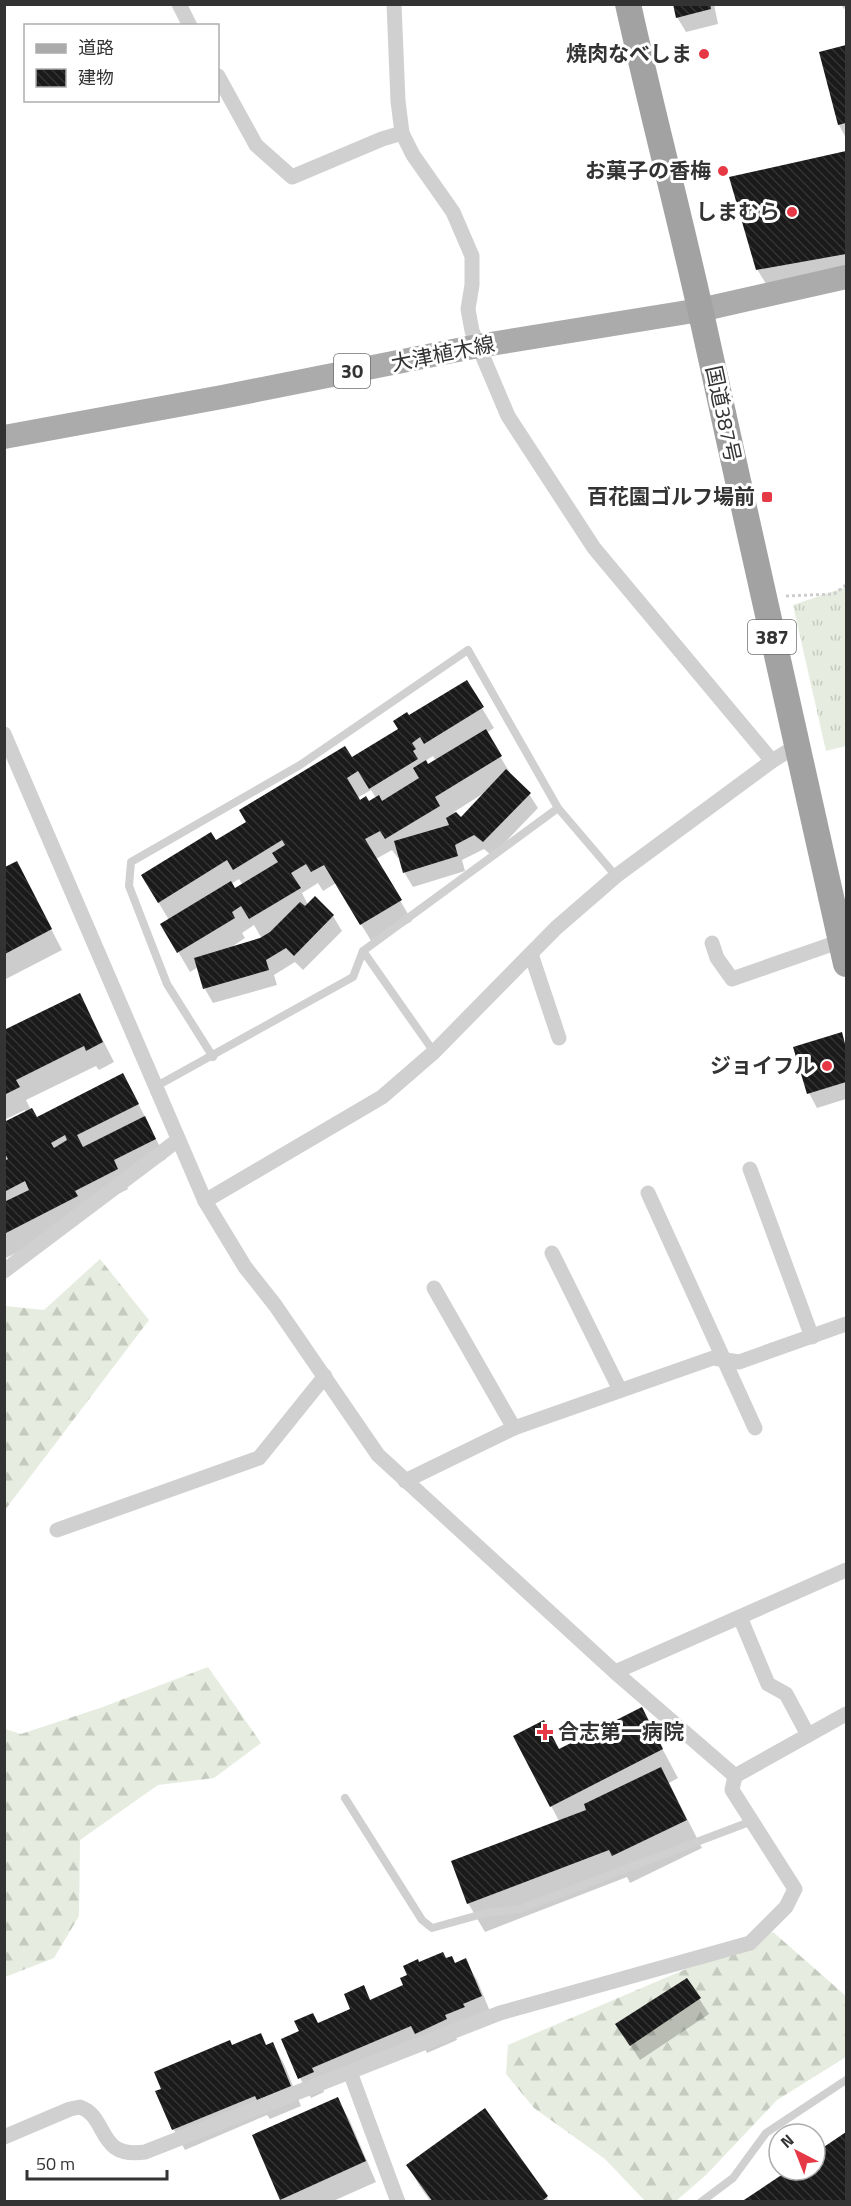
<svg xmlns="http://www.w3.org/2000/svg" width="851" height="2206" viewBox="0 0 851 2206" font-family="'Titillium Web','Noto Sans JP',sans-serif">
  <style>
    .grass { fill: url(#grass-tufts) }
    .forest { fill: url(#forest-firs) }
    .shadow { fill: #0003; fill-rule: evenodd }
    .building { fill: url(#building-back-hatch); fill-rule: evenodd }
    .lines { fill: none; stroke-linecap: round; stroke-linejoin: round }
    .path { stroke: #cdcdcd; stroke-width: 3; stroke-dasharray: 3 3; stroke-linecap: butt }
    .service { stroke: #d0d0d0; stroke-width: 8 }
    .minor { stroke: #d0d0d0; stroke-width: 15 }
    .primary { stroke: #ababab; stroke-width: 24 }
    .trunk { stroke: #a2a2a2; stroke-width: 26 }
    .poi-dot { fill: #e63946; stroke: #fff; stroke-width: 2 }
    .labels { text-anchor: middle; stroke-width: 6; stroke-linejoin: round; paint-order: stroke }
    .shield { fill: #fff; stroke: #707070; stroke-width: 1.5 }
    .shield-label { font-size: 20px; font-weight: bold; fill: #333 }
    .poi-label { font-size: 21px; font-weight: bold; fill: #333; stroke: #fff; text-anchor: end }
    .street-label { font-size: 21px; fill: #333; stroke: #fff }
  </style>
  <defs>
    <pattern id="grass-tufts" width="24" height="20" patternUnits="userSpaceOnUse" patternTransform="scale(1.5)"><rect width="24" height="20" fill="#e6ecdf"/><path d="M3 7l-1-3M5 7V3M7 7l1-3M15 17l-1-3M17 17v-4M19 17l1-3" fill="none" stroke="#c6cbc0"/></pattern>
    <pattern id="forest-firs" width="22" height="20" patternUnits="userSpaceOnUse" patternTransform="scale(1.5)"><rect width="22" height="20" fill="#e6ecdf"/><path d="M5 1l3.5 6h-7zM16 11l3.5 6h-7z" fill="#c6cbc0"/></pattern>
    <pattern id="building-back-hatch" width="6" height="6" patternUnits="userSpaceOnUse" patternTransform="scale(1.5)"><rect width="6" height="6" fill="#1a1a1a"/><path d="M-1 5l2 2M0 0l6 6M5-1l2 2" fill="none" stroke="#333"/></pattern>
  </defs>
  <rect width="100%" height="100%" fill="#fff"/>
  <polygon class="grass" points="846,587 846,746 826,751 793,605"/>
  <g class="forest">
    <polygon points="100,1259 149,1320 5,1510 5,1306 44,1310"/>
    <polygon points="208,1667 261,1743 214,1778 158,1785 80,1840 79,1916 54,1958 5,1977 5,1729 21,1734 100,1708"/>
    <polygon points="773,1932 846,1996 846,2057 777,2100 706,2175 676,2201 645,2201 605,2159 534,2108 506,2074 508,2045"/>
  </g>
  <g class="shadow">
    <polygon points="674,4 714,4 718,24 686,32 677,17"/>
    <polygon points="845,47 846,49 846,138 839,125 821,53"/>
    <polygon points="846,152 846,275 769,289 757,269 731,178"/>
    <path d="M466 682 494 728 486 733 513 778 529 794 538 808 492 856 484 849 462 860 465 871 413 887 404 872 400 857 398 858 392 850 376 859 412 921 373 944 336 883 323 891 318 883 302 893 308 905 333 916 342 931 303 970 295 962 274 975 277 985 213 1003 205 989 198 967 190 972 162 924 169 920 154 895 215 842 400 730 408 717ZM433 756 436 761 428 766 425 761ZM371 790 376 798 369 803 360 802 357 798ZM484 793 461 819 454 812ZM239 879 243 885 235 890 231 884ZM254 925 262 939 230 948 245 938 242 933Z"/>
    <polygon points="17,863 62,950 4,980 4,869"/>
    <polygon points="90,1015 114,1062 99,1070 96,1066 26,1100 31,1110 37,1119 134,1095 166,1159 124,1181 128,1189 85,1211 88,1216 4,1259 4,1124 26,1113 25,1110 4,1120 4,1032"/>
    <polygon points="841,1034 846,1044 846,1099 817,1108 809,1093"/>
    <polygon points="641,1709 678,1778 669,1783 702,1848 630,1883 627,1877 485,1932 468,1903 559,1821 515,1737 544,1722 560,1751"/>
    <polygon points="446,1960 455,1964 465,1960 477,1980 492,2016 455,2035 457,2040 427,2053 423,2045 323,2089 324,2092 311,2098 300,2078 283,2039 352,2009 363,1987 371,2001 405,1986 409,1976 419,1964"/>
    <polygon points="687,1980 709,2014 640,2060 617,2025"/>
    <polygon points="273,2044 284,2064 301,2106 270,2119 267,2115 185,2150 174,2130 157,2091"/>
    <polygon points="337,2099 349,2119 376,2182 331,2202 283,2202 281,2199"/>
    <polygon points="484,2110 547,2197 549,2202 431,2202 419,2185 408,2165"/>
    <polygon points="846,2134 846,2202 744,2202 792,2170 815,2170 815,2154"/>
  </g>
  <g class="building">
    <polygon points="673,4 710,4 711,9 676,18"/>
    <polygon points="846,45 846,123 838,125 819,52"/>
    <polygon points="846,151 846,254 756,270 729,177"/>
    <polygon points="467,680 484,707 424,744 420,737 412,743 416,749 413,751 418,759 369,789 358,771 347,778 360,800 366,796 369,801 379,795 382,801 419,778 413,768 426,760 428,764 486,729 502,756 435,797 440,806 385,839 380,831 365,839 402,900 360,925 324,865 311,872 306,864 291,873 301,888 249,919 241,906 232,912 235,918 177,953 160,924 231,881 235,888 278,862 272,853 285,845 282,840 233,870 227,860 158,903 141,875 211,832 216,840 246,822 239,810 345,746 352,757 398,729 393,721 407,712 409,715"/>
    <polygon points="506,769 531,793 483,842 474,835 455,845 458,856 403,873 394,841 449,825 446,818 456,812 461,817"/>
    <polygon points="17,861 52,929 5,954 5,867"/>
    <polygon points="315,896 334,915 294,956 286,948 266,960 269,970 203,989 194,958 260,938 270,932 300,902 305,906"/>
    <polygon points="80,993 103,1042 86,1051 84,1046 16,1080 20,1087 4,1095 4,1030"/>
    <polygon points="842,1032 846,1048 846,1082 807,1094 793,1047"/>
    <path d="M123 1073 139 1104 77 1135 83 1147 145 1116 156 1139 114 1160 118 1169 75 1191 78 1196 4 1234V1202L29 1190 25 1181 4 1192V1161L8 1159 4 1152V1122L32 1108 37 1117ZM65 1135 67 1140 54 1148 51 1143Z"/>
    <polygon points="642,1707 663,1749 550,1807 513,1736 544,1720 559,1749"/>
    <polygon points="661,1767 687,1820 612,1856 609,1850 467,1904 451,1861 586,1810 584,1804"/>
    <polygon points="443,1952 446,1958 452,1956 455,1963 466,1958 482,1996 463,2004 465,2007 445,2015 447,2019 415,2034 411,2026 312,2068 314,2072 298,2079 281,2039 299,2031 294,2021 313,2013 318,2023 350,2009 344,1994 364,1985 370,2000 403,1985 400,1978 407,1975 403,1966 418,1959 419,1962"/>
    <polygon points="687,1978 701,1998 630,2046 615,2024"/>
    <polygon points="261,2033 266,2045 273,2042 291,2086 257,2100 255,2096 172,2130 155,2091 161,2089 154,2072 230,2040 232,2045"/>
    <polygon points="338,2097 366,2161 280,2200 252,2135"/>
    <polygon points="485,2108 548,2196 541,2202 433,2202 406,2165"/>
    <polygon points="846,2132 846,2202 741,2202 789,2170 815,2170 815,2153"/>
  </g>
  <g class="lines">
    <polyline class="path" points="786,596 834,594 846,585"/>
    <g class="service">
      <polyline points="846,4 846,5"/>
      <polyline points="363,951 434,1052"/>
      <polyline points="213,1057 167,984 129,886 131,862 300,765 468,650 558,808 616,876"/>
      <polyline points="155,1087 353,977 363,951 558,808"/>
      <polyline points="345,1798 422,1920 432,1928 486,1913 520,1909 752,1821"/>
      <polyline points="701,2202 733,2178 766,2133 846,2080"/>
    </g>
    <g class="minor">
      <polyline points="179,4 190,26"/>
      <polyline points="394,4 398,101 402,133 413,155 453,212 472,256 472,285 468,309 472,331 508,416 594,548 772,761"/>
      <polyline points="218,76 256,145 292,177 382,139 402,133"/>
      <polyline points="4,734 205,1201 245,1267 275,1305 378,1455 615,1672 735,1776"/>
      <polyline points="712,943 717,958 732,979 841,941"/>
      <polyline points="531,954 559,1038"/>
      <polyline points="750,1169 812,1337"/>
      <polyline points="648,1193 755,1428"/>
      <polyline points="205,1201 382,1097 434,1052 556,928 616,876 772,761 796,746"/>
      <polyline points="552,1253 620,1390"/>
      <polyline points="4,1271 178,1140"/>
      <polyline points="434,1288 514,1428"/>
      <polyline points="405,1481 514,1428 713,1358 739,1362 846,1324"/>
      <polyline points="57,1530 259,1458 325,1376"/>
      <polyline points="740,1617 768,1684 786,1694 808,1735"/>
      <polyline points="615,1672 846,1570"/>
      <polyline points="735,1776 846,1714"/>
      <polyline points="350,2072 398,2202"/>
      <path d="M4 2137 70 2109 80 2107C109 2117 96 2159 145 2152L500 2013 750 1943 786 1907 795 1889 732 1790 735 1776"/>
    </g>
    <polyline class="primary" points="4,437 222,397 478,346 700,310 846,277"/>
    <path class="trunk" d="M628 4C651 108 678 210 701 313 749 530 796 747 846 964"/>
  </g>
  <g class="poi-dot">
    <circle cx="704" cy="54" r="6"/>
    <circle cx="723" cy="171" r="6"/>
    <circle cx="792" cy="212" r="6"/>
    <rect x="761" y="491" width="12" height="12" rx="3"/>
    <circle cx="827" cy="1066" r="6"/>
    <path d="M542 1723h6v6h6v6h-6v6h-6v-6h-6v-6h6z"/>
  </g>
  <g class="labels">
    <g class="shield">
      <rect x="334" y="354" width="36" height="34" rx="4.5"/>
      <rect x="748" y="620" width="48" height="34" rx="4.5"/>
    </g>
    <g class="shield-label">
      <text x="352" y="378">30</text>
      <text x="772" y="644">387</text>
    </g>
    <g class="poi-label">
      <text x="692" y="61">焼肉なべしま</text>
      <text x="711" y="178">お菓子の香梅</text>
      <text x="780" y="219">しまむら</text>
      <text x="755" y="504">百花園ゴルフ場前</text>
      <text x="815" y="1073">ジョイフル</text>
      <text x="558" y="1739" text-anchor="start">合志第一病院</text>
    </g>
    <g class="street-label">
      <text transform="translate(443 354) rotate(-11)" y="7">大津植木線</text>
      <text transform="translate(723 414) rotate(78)" y="7">国道387号</text>
    </g>
  </g>
  <rect width="851" height="2206" fill="none" stroke="#333333" stroke-width="12"/>
  <rect x="24" y="24" width="195" height="78" fill="#ffffff" stroke="#adadad" stroke-width="1.5"/>
  <rect x="36" y="44" width="30" height="9" fill="#ababab" stroke="#adadad" stroke-width="1.5"/>
  <text x="78" y="54" font-size="18" fill="#333333">道路</text>
  <rect x="36" y="69" width="30" height="18" fill="url(#building-back-hatch)" stroke="#adadad" stroke-width="1.5"/>
  <text x="78" y="84" font-size="18" fill="#333333">建物</text>
  <g transform="translate(797 2152) rotate(318)"><circle r="28" fill="#ffffff" stroke="#adadad" stroke-width="1.5"/>
  <path d="M0-4.5L10 22L0 15L-10 22Z" fill="#e63946"/>
  <text y="-9" font-size="16" font-weight="bold" text-anchor="middle" fill="#333333">N</text>
  </g>
  <path d="M27 2170v9h140v-9" fill="none" stroke="#333333" stroke-width="3"/>
  <text x="36" y="2170" font-size="18" fill="#333333" stroke="#ffffff" stroke-width="4.5" paint-order="stroke">50 m</text>
</svg>
